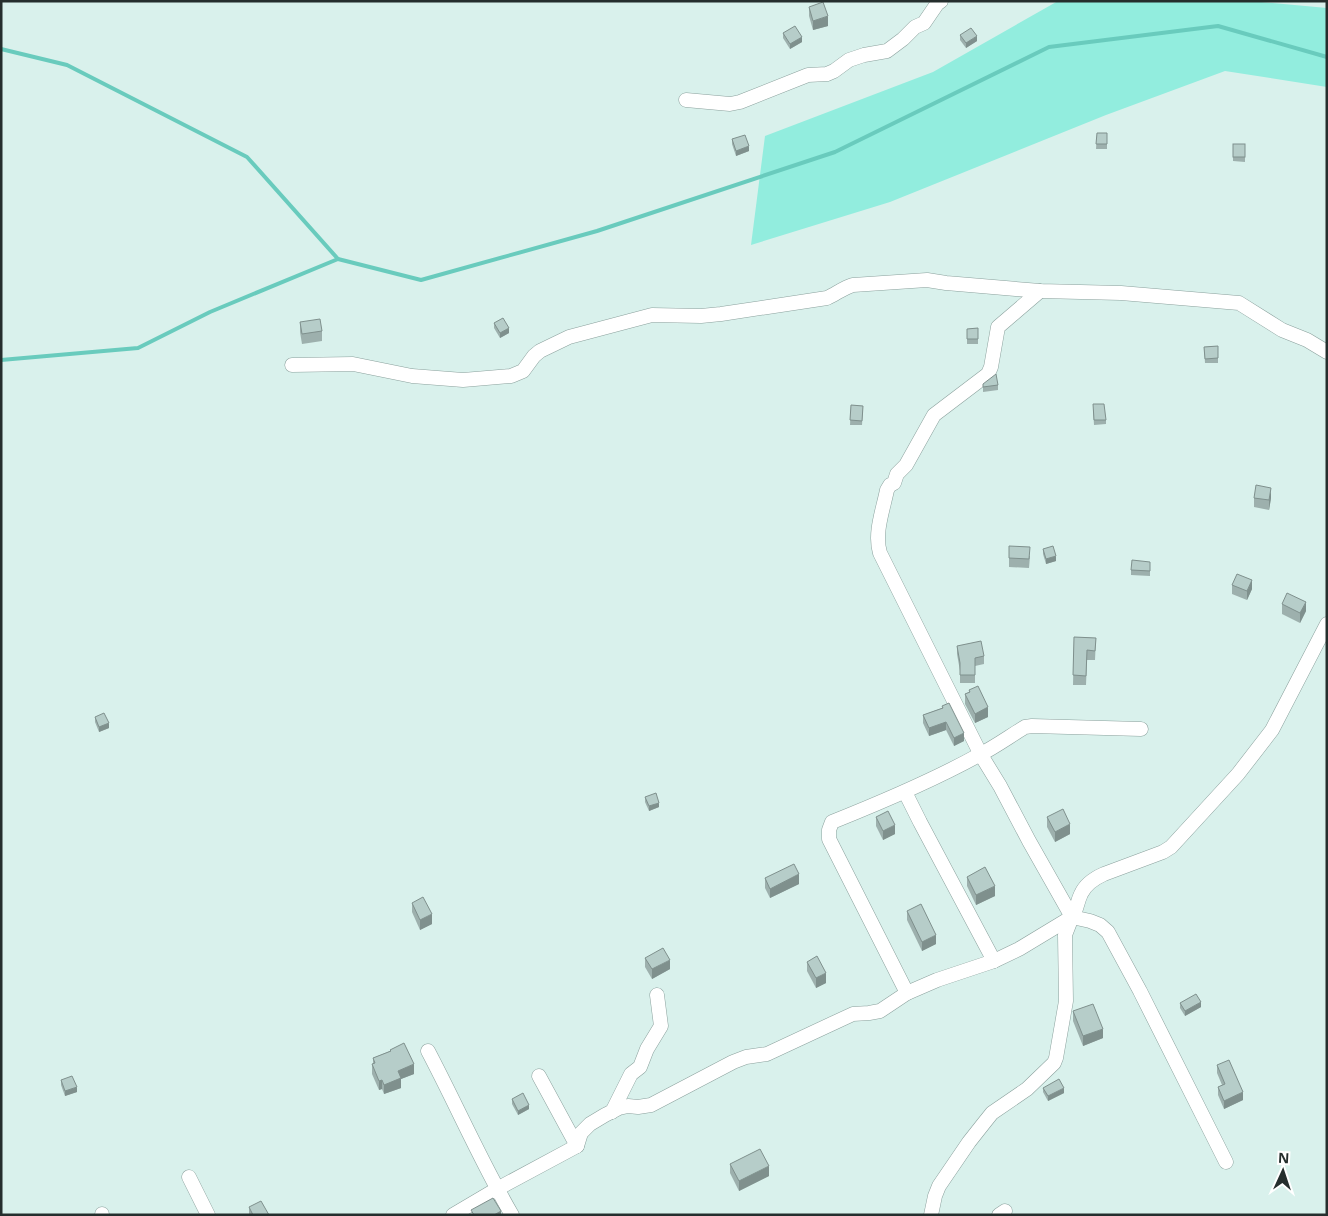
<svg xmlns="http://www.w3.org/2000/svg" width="1328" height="1216" viewBox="0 0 1328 1216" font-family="'Noto Sans',sans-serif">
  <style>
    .green { fill: #92edde }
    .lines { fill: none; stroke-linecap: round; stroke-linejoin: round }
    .stream { stroke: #69cbbd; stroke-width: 4 }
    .minor-casing { stroke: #8ba19d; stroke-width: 15 }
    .minor { stroke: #fff; stroke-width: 14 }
    .wall { fill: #9db0ad }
    .shaded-wall { fill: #7f908d }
    .building { fill: #b6cdc9; stroke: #7f908d }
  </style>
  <rect width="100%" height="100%" fill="#d9f1ec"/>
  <polygon class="green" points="1058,1 1250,1 1327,8 1327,87 1225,71 1106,115 890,202 751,245 765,136 933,72"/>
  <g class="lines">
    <g class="stream">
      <polyline points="1,49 67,65 247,157 338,259 421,280 597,231 835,152 1049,47 1218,26 1327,57"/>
      <polyline points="1,360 138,348 210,312 338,259"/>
    </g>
    <g class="minor-casing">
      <g id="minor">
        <polyline points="686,100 730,104 740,102 808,75 827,74 834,71 849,60 864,55 887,51 903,39 915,27 924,23 937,4 941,1"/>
        <path d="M1040 291 998 327 991 367 988 374 934 415 906 465 897 474 894 483 890 485 887 490C883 510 874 533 880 553L981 755 1000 786 1029 841 1072 917 1090 921 1100 925 1108 932 1140 991 1226 1162"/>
        <path d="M292 365 353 364 412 376 463 380 511 376 523 371 534 356 540 351 569 337 652 315 701 316 721 314 827 298C836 294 843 288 853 285L927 280 946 283 1040 291 1121 293 1239 303 1282 330 1307 340 1327 352"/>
        <polyline points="905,792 920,822 994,961"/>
        <path d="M907 993 829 839V830L832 822C882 802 932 781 979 755 995 747 1010 736 1025 727L1032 726 1141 729"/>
        <path d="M428 1051C457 1106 481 1162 512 1215"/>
        <polyline points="539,1076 577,1146"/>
        <polyline points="612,1112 631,1074 640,1067 647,1049 661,1026 657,995"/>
        <polyline points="189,1177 208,1215"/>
        <polyline points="102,1214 102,1215"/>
        <path d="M453 1215 497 1189 577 1146 581 1133 590 1124 605 1115 619 1108 628 1106 638 1107 651 1105 733 1062 746 1057 767 1054 853 1014 869 1013 880 1011 907 993 937 980 994 961 1019 949 1072 917C1077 910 1077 902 1081 894 1085 885 1095 878 1104 874L1163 852 1171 847 1238 774 1272 730 1327 624"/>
        <polyline points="931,1215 935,1196 939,1186 969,1142 984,1123 992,1113 1027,1089 1054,1063 1056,1058 1066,1001 1065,935 1072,917"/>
        <polyline points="999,1215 1005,1211"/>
      </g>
    </g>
    <use href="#minor" class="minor"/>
  </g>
  <g class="wall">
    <polygon points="809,7 828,26 813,30 809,16"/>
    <polygon points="783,33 802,42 790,49 783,38"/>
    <polygon points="960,35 977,41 966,48 960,40"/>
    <polygon points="1097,133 1107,133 1107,149 1096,149"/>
    <polygon points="732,139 749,151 736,156 732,144"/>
    <polygon points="1233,144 1245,144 1245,162 1233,161"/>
    <polygon points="300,322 322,331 322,341 302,344 300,332"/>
    <polygon points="494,323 509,333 500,338 494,328"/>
    <polygon points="978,328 978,344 967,344 967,329"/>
    <polygon points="1218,346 1218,363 1205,363 1204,347"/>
    <polygon points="983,384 998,385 998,390 983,392"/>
    <polygon points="851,405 863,406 862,425 850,425"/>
    <polygon points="1093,409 1106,420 1106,424 1094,425"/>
    <polygon points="1254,498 1271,498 1269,510 1254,507"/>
    <polygon points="1043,549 1056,561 1046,564 1043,554"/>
    <polygon points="1030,556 1029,568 1009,567 1009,558"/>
    <polygon points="1150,562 1150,576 1131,575 1131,570"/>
    <polygon points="1232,585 1252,589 1247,600 1232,594"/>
    <polygon points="1282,604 1306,611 1300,623 1282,614"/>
    <polygon points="1074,637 1096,638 1095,660 1087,660 1086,685 1073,685"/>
    <polygon points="957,646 984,656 984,664 975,666 975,683 960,683 960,671 957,654"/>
    <polygon points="969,690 988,717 975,723 965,704 965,694 969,692"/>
    <polygon points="942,706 964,741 954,746 946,730 929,736 923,723 923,715 942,708"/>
    <polygon points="95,717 109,728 99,732 95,722"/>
    <polygon points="645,797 659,807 649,811 645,802"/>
    <polygon points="876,817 895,834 883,840 876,826"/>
    <polygon points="1047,817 1070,834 1055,842 1047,827"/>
    <polygon points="967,877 995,896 976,905 967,886"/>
    <polygon points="765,878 799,884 770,898 765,888"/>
    <polygon points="412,903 432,924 420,930 412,912"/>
    <polygon points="907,911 936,944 922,951 907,920"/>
    <polygon points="645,958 670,969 652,979 645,967"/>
    <polygon points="807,962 826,983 816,988 807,971"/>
    <polygon points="1180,1003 1201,1007 1185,1016 1180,1008"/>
    <polygon points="1073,1011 1103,1038 1083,1046 1073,1021"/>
    <polygon points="390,1050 414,1074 401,1079 401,1088 384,1094 382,1089 379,1090 372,1074 372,1064 373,1064 373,1058 390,1051"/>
    <polygon points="1217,1065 1243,1100 1224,1109 1218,1095 1218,1087 1222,1085 1217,1073"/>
    <polygon points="61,1080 77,1092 65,1096 61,1085"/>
    <polygon points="1043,1088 1064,1093 1048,1101 1043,1092"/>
    <polygon points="512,1099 529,1109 518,1115 512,1104"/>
    <polygon points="730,1164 769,1176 739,1191 730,1173"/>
    <polygon points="249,1207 269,1215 249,1215"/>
  </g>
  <g class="shaded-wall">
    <polygon points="828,16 828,26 813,30 813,21"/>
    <polygon points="977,36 977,41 966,48 966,43"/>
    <polygon points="802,37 802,42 790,49 790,44"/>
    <polygon points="749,146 749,151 736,156 736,151"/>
    <polygon points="509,328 509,333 500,338 500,333"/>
    <polygon points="1271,488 1271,498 1269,510 1269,500"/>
    <polygon points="1056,556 1056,561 1046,564 1046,559"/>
    <polygon points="1252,580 1252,589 1247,600 1247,591"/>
    <polygon points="1306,602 1306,611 1300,623 1300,613"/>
    <polygon points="988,707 988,717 975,723 975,714"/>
    <polygon points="946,722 946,730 929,736 929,728"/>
    <polygon points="109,723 109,728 99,732 99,727"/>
    <polygon points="964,733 964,741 954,746 954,738"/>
    <polygon points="659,803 659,807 649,811 649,806"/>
    <polygon points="1070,824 1070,834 1055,842 1055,832"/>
    <polygon points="895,825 895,834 883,840 883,831"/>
    <polygon points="799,874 799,884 770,898 770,889"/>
    <polygon points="995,886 995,896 976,905 976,895"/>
    <polygon points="432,914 432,924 420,930 420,920"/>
    <polygon points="936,935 936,944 922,951 922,942"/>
    <polygon points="670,960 670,969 652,979 652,969"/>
    <polygon points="826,973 826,983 816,988 816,978"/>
    <polygon points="1201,1002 1201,1007 1185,1016 1185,1011"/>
    <polygon points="1103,1029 1103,1038 1083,1046 1083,1036"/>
    <polygon points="414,1064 414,1074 401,1079 401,1088 384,1094 384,1085 398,1071"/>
    <polygon points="382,1080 382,1089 379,1090 379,1081"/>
    <polygon points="77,1087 77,1092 65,1096 65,1091"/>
    <polygon points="1064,1088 1064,1093 1048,1101 1048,1096"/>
    <polygon points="1243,1092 1243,1100 1224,1109 1224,1101"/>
    <polygon points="529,1105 529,1109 518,1115 518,1111"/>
    <polygon points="769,1166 769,1176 739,1191 739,1181"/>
    <polygon points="501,1211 501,1215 494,1215"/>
  </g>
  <g class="building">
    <polygon points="823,2 828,16 813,21 809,7"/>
    <polygon points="795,26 802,37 790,44 783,33"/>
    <polygon points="971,28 977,36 966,43 960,35"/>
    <polygon points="1097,133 1107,133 1107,144 1096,144"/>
    <polygon points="745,135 749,146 736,151 732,139"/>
    <rect x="1233" y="144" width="12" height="13"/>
    <polygon points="503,318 509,328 500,333 494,323"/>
    <polygon points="320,319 322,331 302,334 300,322"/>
    <polygon points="978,328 978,339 967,339 967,329"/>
    <polygon points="1218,346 1218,358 1205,359 1204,347"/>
    <polygon points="996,374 998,385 983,387 983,384"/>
    <polygon points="1093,404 1104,404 1106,420 1094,420"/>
    <polygon points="851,405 863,406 862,421 850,420"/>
    <polygon points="1256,485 1271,488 1269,500 1254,498"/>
    <polygon points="1009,546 1030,547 1029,559 1009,558"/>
    <polygon points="1053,546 1056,556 1046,559 1043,549"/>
    <polygon points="1132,560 1150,562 1150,571 1131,570"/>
    <polygon points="1237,574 1252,580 1247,591 1232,585"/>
    <polygon points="1287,593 1306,602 1300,613 1282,604"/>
    <polygon points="1074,637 1096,638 1095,651 1087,650 1086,676 1073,675"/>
    <polygon points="981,641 984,656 975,658 975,675 960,675 960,663 957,646"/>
    <polygon points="978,686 988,707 975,714 965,694 970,692 969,690"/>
    <polygon points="949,703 964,733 954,738 946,722 929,728 923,715 943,708 942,706"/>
    <polygon points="104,713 109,723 99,727 95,717"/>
    <polygon points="656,793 659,803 649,806 645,797"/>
    <polygon points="1063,809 1070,824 1055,832 1047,817"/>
    <polygon points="888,811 895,825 883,831 876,817"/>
    <polygon points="794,864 799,874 770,889 765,878"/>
    <polygon points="985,867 995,886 976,895 967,877"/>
    <polygon points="423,897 432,914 420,920 412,903"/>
    <polygon points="921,904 936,935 922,942 907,911"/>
    <polygon points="663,948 670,960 652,969 645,958"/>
    <polygon points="817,956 826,973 816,978 807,962"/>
    <polygon points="1196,994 1201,1002 1185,1011 1180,1003"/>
    <polygon points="1093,1004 1103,1029 1083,1036 1073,1011"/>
    <polygon points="404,1043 414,1064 398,1071 401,1078 384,1085 382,1080 379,1081 372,1064 375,1063 373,1058 391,1051 390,1050"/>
    <polygon points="1229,1060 1243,1092 1224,1101 1218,1087 1225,1084 1217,1065"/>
    <polygon points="72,1076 77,1087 65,1091 61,1080"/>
    <polygon points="1059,1079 1064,1088 1048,1096 1043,1088"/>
    <polygon points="523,1093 529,1105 518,1111 512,1099"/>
    <polygon points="760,1149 769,1166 739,1181 730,1164"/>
    <polygon points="493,1198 501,1211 494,1215 474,1215 471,1210"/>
    <polygon points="261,1201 269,1215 253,1215 249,1207"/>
  </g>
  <rect width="1328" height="1216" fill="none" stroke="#252e2d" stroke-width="5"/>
  <g transform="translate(1283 1171) rotate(3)" stroke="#ffffff" stroke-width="4" paint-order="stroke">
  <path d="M0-4L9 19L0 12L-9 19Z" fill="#252e2d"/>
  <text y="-8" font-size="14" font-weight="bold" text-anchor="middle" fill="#252e2d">N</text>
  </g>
</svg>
